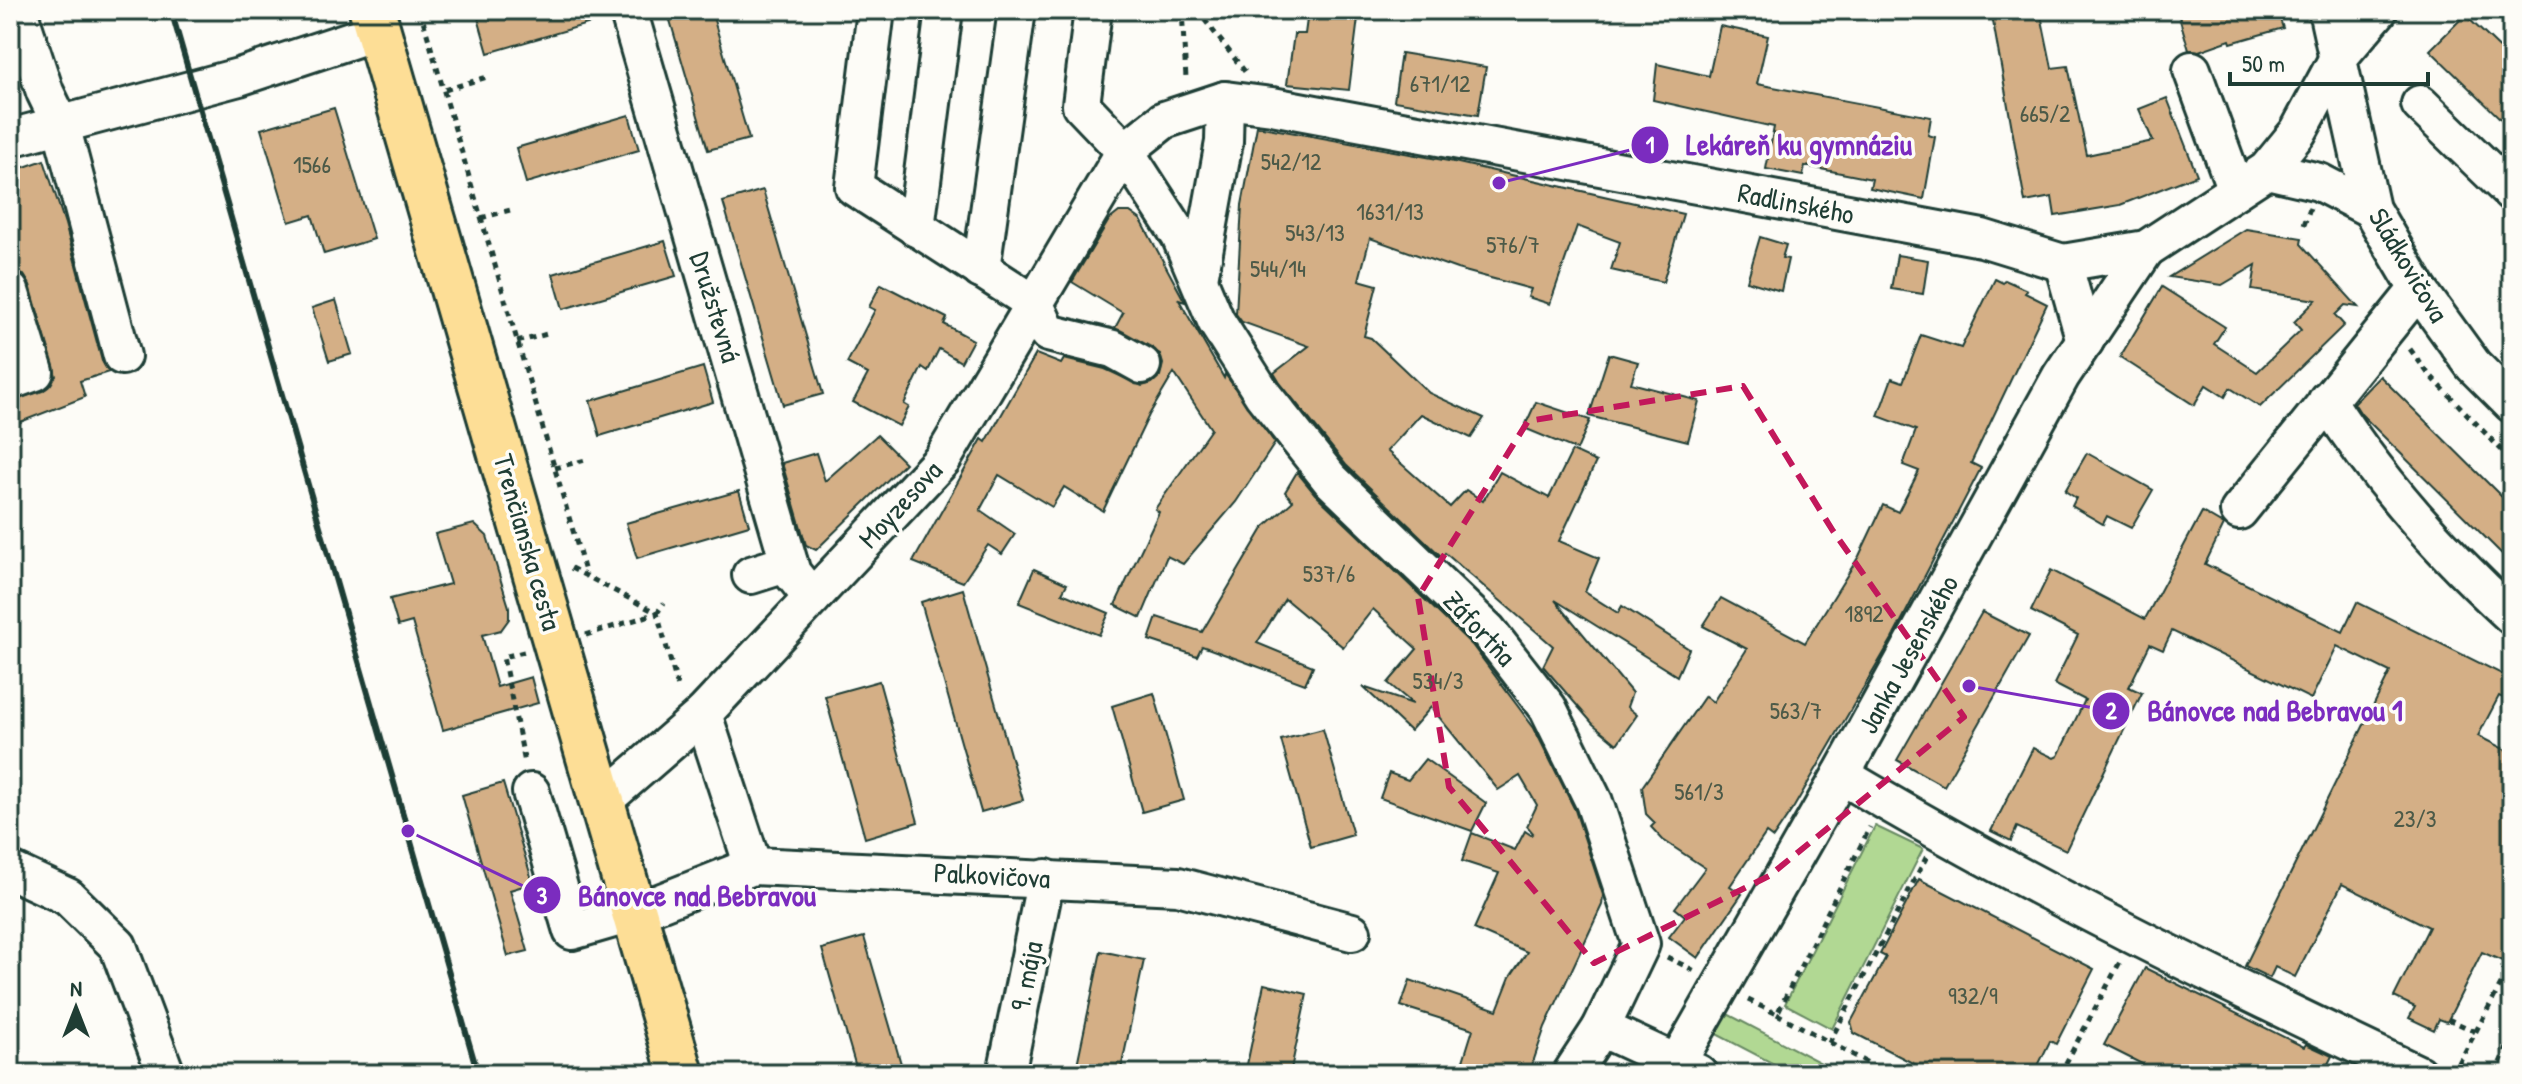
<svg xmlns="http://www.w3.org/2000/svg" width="2522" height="1084" viewBox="0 0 2522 1084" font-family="'Patrick Hand',sans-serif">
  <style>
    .green { fill: #b1d893; stroke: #688a64; stroke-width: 2 }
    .building { fill: #d4af86; stroke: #1f3d34; stroke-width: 2 }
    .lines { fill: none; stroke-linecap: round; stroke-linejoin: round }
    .minor-casing { stroke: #1f3d34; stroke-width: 42 }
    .major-casing { stroke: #1f3d34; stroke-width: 50 }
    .path { stroke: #1f3d34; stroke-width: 5; stroke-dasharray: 6 6; stroke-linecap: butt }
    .minor { stroke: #fdfcf7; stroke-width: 36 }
    .major { stroke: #fdde96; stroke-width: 44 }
    .rail { stroke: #1f3d34; stroke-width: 6 }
    .marked { fill: none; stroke: #c2185b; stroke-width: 6; stroke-dasharray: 16 10; stroke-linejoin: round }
    .labels { text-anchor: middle; stroke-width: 7; stroke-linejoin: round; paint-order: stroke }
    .number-label { font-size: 24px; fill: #4c5a48 }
    .street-label { font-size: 28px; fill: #1f3d34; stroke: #fdfcf7 }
    .leader { fill: none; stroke: #7b2cbf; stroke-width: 3 }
    .callout-dot { fill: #7b2cbf; stroke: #fdfcf7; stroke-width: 3 }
    .mark-label { font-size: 24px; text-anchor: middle; font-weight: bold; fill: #fff }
    .callout-label { font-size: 30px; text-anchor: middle; font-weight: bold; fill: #7b2cbf; stroke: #fdfcf7; stroke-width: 7; stroke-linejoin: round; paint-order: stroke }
  </style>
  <rect width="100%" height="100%" fill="#fdfcf7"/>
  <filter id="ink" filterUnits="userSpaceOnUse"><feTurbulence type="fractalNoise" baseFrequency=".0125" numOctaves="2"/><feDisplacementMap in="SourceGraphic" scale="16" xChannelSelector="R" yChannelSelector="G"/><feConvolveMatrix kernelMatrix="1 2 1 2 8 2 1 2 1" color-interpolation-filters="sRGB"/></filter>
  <g filter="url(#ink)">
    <g class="green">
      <polygon points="1875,826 1923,849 1832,1029 1785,1004"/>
      <polygon points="1716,1008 1842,1074 1793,1074 1705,1028"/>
    </g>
    <g class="building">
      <polygon points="506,10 608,10 608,18 488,53 478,18"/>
      <polygon points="667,10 711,10 749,139 708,150"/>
      <polygon points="1324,10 1359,10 1349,90 1287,84 1294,34 1305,34 1308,12"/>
      <polygon points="1991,10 2040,10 2052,68 2068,66 2087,155 2153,141 2139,109 2167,98 2197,175 2120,205 2055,216 2052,197 2025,202"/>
      <polygon points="2177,10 2277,10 2283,28 2231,43 2230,40 2199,51 2189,50"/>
      <polygon points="2465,15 2512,60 2512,130 2430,50"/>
      <polygon points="1720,26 1768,36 1757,84 1931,117 1928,135 1935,137 1924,199 1870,188 1872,179 1805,166 1803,176 1766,169 1774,127 1653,100 1657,64 1709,76"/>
      <polygon points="1401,53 1486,67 1478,115 1394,101"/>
      <polygon points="334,108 374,239 324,254 312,215 289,222 261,129"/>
      <polygon points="629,115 639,150 526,183 516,148"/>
      <polygon points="1257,126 1454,162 1683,214 1663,282 1611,270 1620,242 1577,226 1550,304 1528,297 1531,289 1457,269 1370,238 1359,280 1377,285 1364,336 1371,338 1429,393 1484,418 1471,438 1421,414 1387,451 1450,507 1466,490 1483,501 1500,472 1549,498 1572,451 1596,462 1559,541 1599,558 1585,592 1618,613 1622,606 1689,649 1677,676 1555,600 1632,693 1627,707 1637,715 1617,744 1593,724 1543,666 1553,646 1445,553 1442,557 1346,465 1280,383 1274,373 1309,346 1242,322 1236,314 1242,205"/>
      <polygon points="44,160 65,224 102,361 109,372 80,381 85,397 10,426 10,401 43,391 56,376 30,285 24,275 10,271 10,172"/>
      <polygon points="763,190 823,394 783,405 723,202"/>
      <polygon points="1119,212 1130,212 1141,220 1185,302 1179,300 1224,378 1225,374 1275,443 1236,502 1183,564 1167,556 1141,618 1115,605 1159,512 1155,509 1211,429 1174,373 1149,415 1103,511 1064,487 1052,507 999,475 980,510 1015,534 1002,554 988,545 963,582 913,562 982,439 986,442 1036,354 1061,364 1064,359 1105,369 1142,386 1152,383 1160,376 1163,364 1160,354 1115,328 1123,313 1072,282 1109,220"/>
      <polygon points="2246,229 2302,238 2301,244 2358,307 2345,305 2335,315 2344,325 2260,407 2230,388 2225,397 2206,385 2194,405 2120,357 2162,287 2225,327 2214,344 2257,372 2301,330 2294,322 2316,300 2252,290 2256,265 2222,285 2169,277"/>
      <polygon points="1760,237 1786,245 1782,258 1788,259 1781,291 1747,281"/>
      <polygon points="665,241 676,276 563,309 553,274"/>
      <polygon points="1897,255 1928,260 1923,294 1891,289"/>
      <polygon points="1995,279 2003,283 2005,280 2027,290 2025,293 2047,304 1971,463 1981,468 1892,639 1794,807 1773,838 1766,833 1730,886 1742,894 1698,958 1669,937 1685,916 1675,908 1705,868 1663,840 1651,827 1655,823 1646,814 1642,787 1705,696 1713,702 1747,649 1703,626 1721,598 1805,643 1859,556 1883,505 1898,512 1919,471 1903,465 1916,430 1878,416 1892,378 1903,382 1921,335 1961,348"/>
      <polygon points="881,284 947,318 944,324 973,340 961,362 939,349 928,371 922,367 904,404 909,407 899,426 853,402 868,374 847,363 875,310 869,307"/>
      <polygon points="336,300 352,354 329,361 312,308"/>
      <polygon points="1609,354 1638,362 1631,383 1699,401 1688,441 1589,416"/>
      <polygon points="703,367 713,402 600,436 590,401"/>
      <polygon points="2380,376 2512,507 2512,564 2361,414 2354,403"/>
      <polygon points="1536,402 1590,420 1577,450 1524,428"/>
      <polygon points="877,435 905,463 816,550 806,545 782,463 816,453 825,481"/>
      <polygon points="2087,453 2153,490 2131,528 2107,516 2103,524 2072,506 2076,498 2065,491"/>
      <polygon points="1297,472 1315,494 1472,645 1534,728 1575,810 1603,895 1602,905 1545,1027 1529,1074 1459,1074 1473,1029 1401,1006 1410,980 1497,1010 1510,977 1527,952 1474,929 1499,873 1462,861 1472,833 1515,850 1525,831 1531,835 1533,833 1527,826 1537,805 1520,776 1498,790 1431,707 1410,731 1363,687 1413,704 1388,683 1417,649 1373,609 1343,647 1285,599 1257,643 1313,666 1305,684 1202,646 1197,656 1149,640 1157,617 1202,632 1264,527 1293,501 1285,492"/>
      <polygon points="739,491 749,525 637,558 626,523"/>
      <polygon points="2202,512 2224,525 2205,564 2343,632 2357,602 2512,679 2512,702 2499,696 2478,736 2512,753 2512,940 2502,961 2482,952 2447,1022 2439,1019 2434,1030 2409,1018 2415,1007 2394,997 2429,927 2342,884 2295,977 2275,967 2270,978 2245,966 2390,672 2337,646 2311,699 2172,631 2163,650 2150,644 2129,687 2142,693 2066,850 2017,827 2011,841 1991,831 2033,748 2054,758 2058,756 2085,700 2054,684 2078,635 2031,611 2051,570 2145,619"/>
      <polygon points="474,524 487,536 509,607 509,619 501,630 482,635 497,687 531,677 538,703 443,730 412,622 398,626 390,599 450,584 435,534"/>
      <polygon points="1034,569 1067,584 1062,593 1109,613 1099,635 1019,603"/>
      <polygon points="963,589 1023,800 981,812 921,602"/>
      <polygon points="1982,612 2029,636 1944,786 1897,760"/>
      <polygon points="879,681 918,822 865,838 825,696"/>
      <polygon points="1154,693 1184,800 1142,812 1112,706"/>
      <polygon points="1323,729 1353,835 1311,847 1281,740"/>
      <polygon points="1425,759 1486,803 1472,831 1380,798 1389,773 1408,780"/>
      <polygon points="503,783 533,883 510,890 528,951 508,956 462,795"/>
      <polygon points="1919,879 2094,969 2056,1044 2050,1041 2034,1074 1934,1074 1854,1033 1851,1022 1886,957 1880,954"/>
      <polygon points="864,937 904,1074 858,1074 846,1033 822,949"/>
      <polygon points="1101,951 1144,960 1120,1074 1075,1074"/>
      <polygon points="2145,968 2304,1047 2306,1044 2332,1056 2323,1074 2144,1074 2148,1067 2104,1045"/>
      <polygon points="1264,984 1307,994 1290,1074 1245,1074"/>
    </g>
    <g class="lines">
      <g class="minor-casing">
        <g id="minor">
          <polyline points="18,10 45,92 61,125 122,356"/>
          <polyline points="628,10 792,573 812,598"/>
          <polyline points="876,10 854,187 1035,304 1048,333 1113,349 1142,365"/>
          <polyline points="1093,10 1081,105 1125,151 1180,236 1216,321 1263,395 1330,479 1488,631 1548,708 1594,802 1641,944 1601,1028 1571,1074"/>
          <polyline points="2327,10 2371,209 2418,289 2473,365 2512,404"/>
          <polyline points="2192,70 2236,190"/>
          <polyline points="2420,104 2512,193"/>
          <polyline points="10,138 239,77 378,31"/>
          <polyline points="2267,170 2319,182 2371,209"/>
          <polyline points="916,228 944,10"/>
          <polyline points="2063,263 2085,341"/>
          <polyline points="981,270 1017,10"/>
          <polyline points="1199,279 1224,142 1225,100"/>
          <polyline points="10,291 35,372 10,381"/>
          <path d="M2327 400C2377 479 2443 553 2512 616"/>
          <polyline points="2239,511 2418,289"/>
          <polyline points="751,575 789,563"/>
          <polyline points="703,714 753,866"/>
          <path d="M1841 775C2028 887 2222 981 2418 1074"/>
          <polyline points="531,792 572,931 634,913 753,866 1178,886 1352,932"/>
          <polyline points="603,801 703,714 942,460 1125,151 1164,120 1225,100 1272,106 1982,238 2063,263 2146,249 2267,170 2298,132 2338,58 2379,10"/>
          <polyline points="10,870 68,897 118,946 166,1074"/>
          <polyline points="1601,1028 1698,1073"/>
          <polyline points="1677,1063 1841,775 2061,376 2146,249"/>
          <polyline points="1006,1074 1046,878"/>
        </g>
      </g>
      <g class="major-casing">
        <polyline id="major" points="372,10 681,1074"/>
      </g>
      <g class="path">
        <polyline points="420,10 586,575"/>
        <polyline points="1182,10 1186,78"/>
        <polyline points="1197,10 1246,73"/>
        <polyline points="445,90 490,76"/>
        <polyline points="481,218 514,209"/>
        <polyline points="2304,225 2310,208"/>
        <polyline points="517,342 547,334"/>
        <polyline points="2410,349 2427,372 2512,461"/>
        <polyline points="555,468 589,459"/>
        <polyline points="571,568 657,613 664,603"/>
        <polyline points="586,635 657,613 679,691"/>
        <polyline points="524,652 503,657 525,763"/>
        <polyline points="1667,957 1697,972"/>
        <polyline points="1748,1000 1777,1014 1870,827"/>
        <polyline points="1777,1014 1881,1070 1878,1074"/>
        <polyline points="2448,1019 2476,1032"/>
        <polyline points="1829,1043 1927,856"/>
        <polyline points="2060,1074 2121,960"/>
        <polyline points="2453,1074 2512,964"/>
        <polyline points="2495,1074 2512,1036"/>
      </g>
      <use href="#minor" class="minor"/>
      <use href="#major" class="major"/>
      <polyline class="rail" points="171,10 478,1074"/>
    </g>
  </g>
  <path class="marked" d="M1743 386 1833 531 1964 717 1769 876 1594 963 1449 787 1418 597 1528 421Z"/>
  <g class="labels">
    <g class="number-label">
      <text x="1440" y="92">671/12</text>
      <text x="2045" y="122">665/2</text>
      <text x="1291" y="170">542/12</text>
      <text x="312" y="173">1566</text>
      <text x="1390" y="220">1631/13</text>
      <text x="1315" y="241">543/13</text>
      <text x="1513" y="253">576/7</text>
      <text x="1278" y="277">544/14</text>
      <text x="1329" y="582">537/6</text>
      <text x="1864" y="622">1892</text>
      <text x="1438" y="689">534/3</text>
      <text x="1796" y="719">563/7</text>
      <text x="1699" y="800">561/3</text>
      <text x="2415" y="827">23/3</text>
      <text x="1973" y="1004">932/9</text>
    </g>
    <g class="street-label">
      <text transform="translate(1796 203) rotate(11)" y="10">Radlinského</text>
      <text transform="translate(2409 265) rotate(59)" y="10">Sládkovičova</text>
      <text transform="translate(716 307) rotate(73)" y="10">Družstevná</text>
      <text transform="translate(900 504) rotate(-47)" y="10">Moyzesova</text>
      <text transform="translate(528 542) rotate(74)" y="10">Trenčianska cesta</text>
      <text transform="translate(1480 628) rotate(47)" y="10">Záfortňa</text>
      <text transform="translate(1908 654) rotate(-61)" y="10">Janka Jesenského</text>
      <text transform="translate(992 875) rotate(3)" y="10">Palkovičova</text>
      <text transform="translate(1026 976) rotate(-79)" y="10">9. mája</text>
    </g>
  </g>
  <path class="leader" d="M1499 183L1650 145M1969 686L2111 711M408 831L542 895"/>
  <g class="callout-dot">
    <circle cx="1499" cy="183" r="8"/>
    <circle cx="1969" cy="686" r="8"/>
    <circle cx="408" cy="831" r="8"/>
    <circle cx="1650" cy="145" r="20"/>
    <circle cx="2111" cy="711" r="20"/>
    <circle cx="542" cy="895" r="20"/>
  </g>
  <g class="mark-label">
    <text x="1650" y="153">1</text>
    <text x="2111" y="719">2</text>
    <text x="542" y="904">3</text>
  </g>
  <g class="callout-label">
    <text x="1799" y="155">Lekáreň ku gymnáziu</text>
    <text x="2275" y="721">Bánovce nad Bebravou 1</text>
    <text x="697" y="906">Bánovce nad Bebravou</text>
  </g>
  <rect width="2522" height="1084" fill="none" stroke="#fdfcf7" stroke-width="40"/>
  <rect x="20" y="20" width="2482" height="1044" fill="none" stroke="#1f3d34" stroke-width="3" filter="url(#ink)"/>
  <g transform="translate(76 1008)" stroke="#fdfcf7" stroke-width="6" paint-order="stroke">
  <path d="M0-6L14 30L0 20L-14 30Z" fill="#1f3d34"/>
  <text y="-12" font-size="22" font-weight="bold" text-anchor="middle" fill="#1f3d34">N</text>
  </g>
  <path d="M2230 72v12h198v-12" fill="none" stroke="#1f3d34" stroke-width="4"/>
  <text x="2242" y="72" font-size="24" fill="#1f3d34" stroke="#fdfcf7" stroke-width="6" paint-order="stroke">50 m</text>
</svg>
